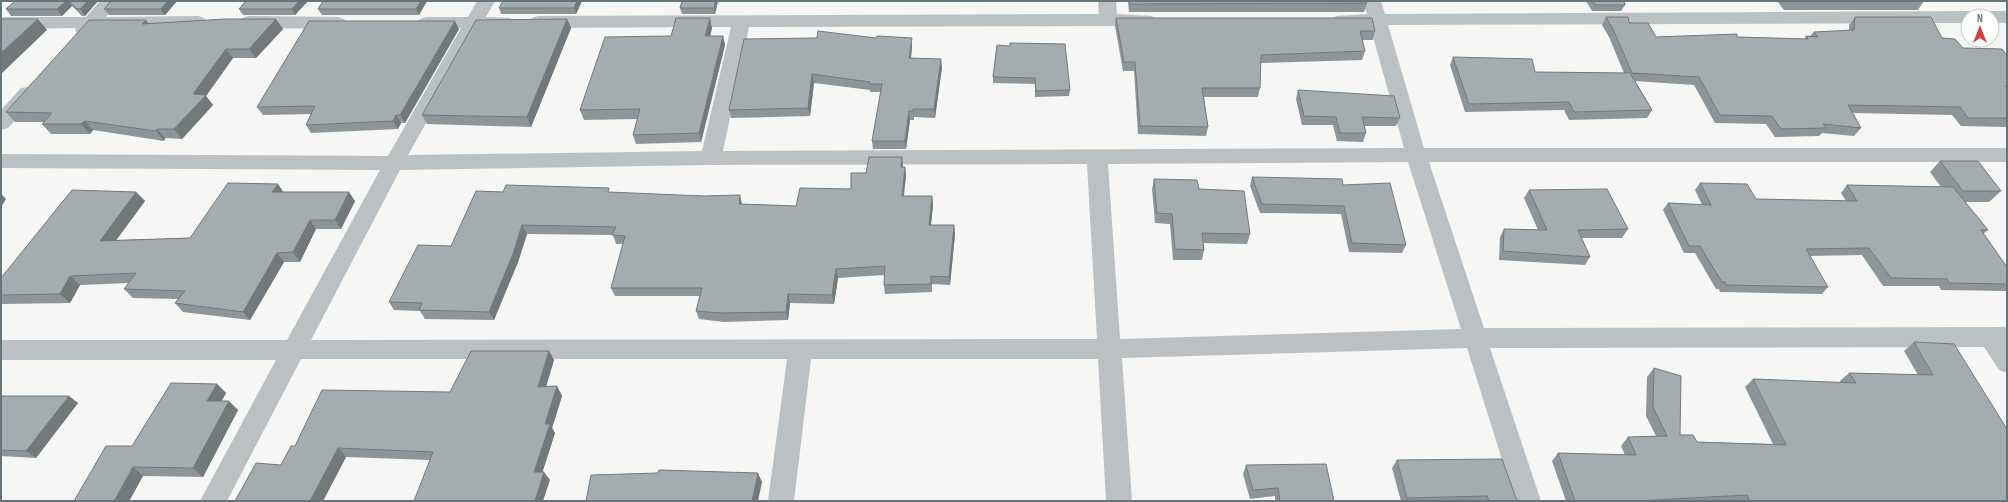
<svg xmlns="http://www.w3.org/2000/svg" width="2008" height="502" viewBox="0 0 2008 502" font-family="'Sofia Sans Condensed',sans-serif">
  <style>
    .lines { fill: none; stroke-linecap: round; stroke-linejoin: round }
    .minor { fill: #bbc1c3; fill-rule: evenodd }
    .wall { fill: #8c9597 }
    .shaded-wall { fill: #72797b }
    .building { fill: #a3adb0; stroke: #72797b }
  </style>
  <rect width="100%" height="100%" fill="#f6f6f4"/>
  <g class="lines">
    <g class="minor">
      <path d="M100 1H119L106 17 198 16 204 18 207 22 204 26 198 28H96C90 35 86 36 78 34L75 30 76 28 1 29V17H86Z"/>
      <path d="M477 1H495L486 17 510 18 513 22 510 26 480 28 408 155 702 151 731 27 538 28 532 26 529 22 532 18 538 16 1099 14 1098 1H1116L1117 14 1152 16 1155 20 1152 24 1146 26 749 27 723 151 1404 148 1370 26 1336 24 1333 20 1336 16 1367 14 1363 1H1381L1385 14 1968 11 1974 13 1976 16H1968V23L1388 25 1424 148H2007V162H1429L1484 328 2007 327V373L1999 370 1984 347 1490 348 1541 501H1515L1467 348 1122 358 1132 501H1106L1098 359H811L794 501H768L787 359H301L227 501H200L276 360H1V340H287L380 170 1 168V154L388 156 461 28 426 29 420 27 417 23 420 19 426 17H468ZM1408 162 1461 329 1120 339 1108 164ZM1087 164 1097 339 311 340 400 170 711 165Z"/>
      <polygon points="1992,11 2007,11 2007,23 1992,23 1992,16 1984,16 1986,13"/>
      <polygon points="248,16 338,17 344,19 347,23 344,27 338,29 248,28 242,26 239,22 242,18"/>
      <polygon points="28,87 35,88 38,93 35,98 8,128 1,130 1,110 21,88"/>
    </g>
  </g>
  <g class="wall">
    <polygon points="15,1 98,1 85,16 82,16 72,6 62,16 11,16 6,9"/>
    <polygon points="111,1 177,1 165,15 109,15 104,9"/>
    <polygon points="246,1 308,1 295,15 243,15 239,9"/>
    <polygon points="427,1 419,15 322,15 318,9"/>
    <polygon points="582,1 576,14 501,14 499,8"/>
    <polygon points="682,1 718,1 715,14 682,14 680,8"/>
    <polygon points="1128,1 1366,1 1367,3 1364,12 1129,12"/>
    <polygon points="1586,1 1624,1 1625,5 1621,11 1592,11"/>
    <polygon points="1777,1 1924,1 1918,10 1784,10"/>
    <polygon points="1606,17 1629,23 1656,37 1737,37 1804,39 1806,36 1810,36 1814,32 1849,31 1849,25 1855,17 1942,38 1963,48 2007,55 2007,127 1961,126 1952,115 1853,113 1861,128 1854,136 1822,133 1819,136 1775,137 1766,124 1715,123 1694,85 1635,81 1652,110 1647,118 1569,120 1564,110 1465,112 1450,65 1453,57 1535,72 1624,73 1609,37 1602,25"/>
    <polygon points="1116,18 1375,31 1373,40 1362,40 1365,51 1362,60 1260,63 1260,88 1258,97 1204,97 1208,127 1206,136 1138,134 1134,71 1123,71 1115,26"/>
    <polygon points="567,19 571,28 531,127 427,124 422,115"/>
    <polygon points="149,23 283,29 256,58 233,58 206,96 213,105 182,139 165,138 164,141 93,130 90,134 51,134 42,124 44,122 15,122 6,112"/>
    <polygon points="712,28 710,36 723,36 725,45 701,142 636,144 633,135 637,119 584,120 580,110 671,36"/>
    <polygon points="459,29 405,123 401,123 398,129 311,133 306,125 311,114 263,115 257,107"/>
    <polygon points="876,38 912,46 911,58 942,67 935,118 914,117 914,120 910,120 906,149 873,149 872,141 881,92 870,92 870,90 814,83 810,116 731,118 729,110"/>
    <polygon points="997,45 1070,90 1069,96 1035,97 1035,84 993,83 993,77"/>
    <polygon points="1298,90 1400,118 1396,126 1364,126 1366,133 1363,142 1337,141 1333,125 1302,125 1296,99"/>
    <polygon points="902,157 903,167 905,167 906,176 904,196 932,196 933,205 931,225 954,225 955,234 950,285 932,284 932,292 885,294 884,285 884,275 838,278 834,304 790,303 788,320 724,322 699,319 696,311 700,296 615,296 611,288 623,244 616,244 613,235 527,234 518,262 494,320 425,319 420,311 394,310 389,302 451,246 503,192 611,192 742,204 796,206 851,189 866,173"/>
    <polygon points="1940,161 2001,191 1989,202 1965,202 1988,230 1983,234 2007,267 2007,291 1941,290 1939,286 1883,286 1862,255 1810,256 1828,287 1822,294 1720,292 1719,289 1716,289 1695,253 1684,253 1663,210 1668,203 1702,205 1695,190 1700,183 1756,199 1846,201 1841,193 1847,185 1941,187 1930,172"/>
    <polygon points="1252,177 1343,185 1406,245 1402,253 1349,252 1341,214 1260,213 1250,186"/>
    <polygon points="1154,179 1199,189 1250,234 1247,244 1203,243 1204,250 1202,260 1173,260 1170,224 1155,223 1152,189"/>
    <polygon points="1529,190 1628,229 1622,238 1582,238 1590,257 1585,265 1499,260 1500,237 1504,229 1538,230 1524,198"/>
    <polygon points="136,192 145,201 116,240 190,238 284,192 355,201 341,229 316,229 300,262 284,262 250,320 183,312 175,303 178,299 133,298 124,289 129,283 80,285 70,303 1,304 1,278"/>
    <polygon points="1914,342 2007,501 1566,501 1552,461 1558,453 1625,455 1621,446 1628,437 1656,436 1646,416 1647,377 1654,368 1680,435 1697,442 1773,444 1745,387 1753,379 1841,383 1840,381 1849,373 1918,375 1904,351"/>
    <polygon points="549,351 554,360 546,387 557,386 562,396 552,428 555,433 542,472 550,480 430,460 346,457 323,501 235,501 281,465 295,446 450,392"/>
    <polygon points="217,384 226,393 221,401 238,410 203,477 143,476 129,501 132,446"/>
    <polygon points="1,396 69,396 78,403 36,458 1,456"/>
    <polygon points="1397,460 1517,501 1401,501 1392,468"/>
    <polygon points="1246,465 1334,501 1275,501 1275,496 1250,499 1243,474"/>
  </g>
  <g class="shaded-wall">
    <polygon points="66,1 68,1 72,6 62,16 57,9"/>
    <polygon points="88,1 98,1 85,16 80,9"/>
    <polygon points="168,1 177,1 165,15 161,9"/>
    <polygon points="299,1 308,1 295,15 292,9"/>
    <polygon points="421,1 427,1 419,15 416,9"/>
    <polygon points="577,1 582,1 576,14 574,8"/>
    <polygon points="715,1 718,1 715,14 714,8"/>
    <polygon points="710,18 712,28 708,46 705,36"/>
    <polygon points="38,19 47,30 1,74 1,53"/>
    <polygon points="276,19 283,29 256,58 249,49"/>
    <polygon points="567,19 571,28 531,127 527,117"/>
    <polygon points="146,20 153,29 142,24"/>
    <polygon points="455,21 459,29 405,123 400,115"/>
    <polygon points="723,36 725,45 701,142 699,133"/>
    <polygon points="912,38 912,46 910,67 909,58"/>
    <polygon points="226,49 233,58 206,96 213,105 182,139 174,129 193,94"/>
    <polygon points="941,59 942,67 935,118 934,109"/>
    <polygon points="812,74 814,83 810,116 808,108"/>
    <polygon points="909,111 910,120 906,149 905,141"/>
    <polygon points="396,115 401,123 398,129 393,121"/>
    <polygon points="85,121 93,130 90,134 81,124"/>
    <polygon points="157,129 165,138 164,141 156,131"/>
    <polygon points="902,157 903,166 901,176 901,167"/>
    <polygon points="905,167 906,176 902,204 902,196"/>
    <polygon points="278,184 284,193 272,192"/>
    <polygon points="136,192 145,201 109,250 100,241"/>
    <polygon points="349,192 355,201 341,229 335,220"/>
    <polygon points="1,194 6,199 1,207"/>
    <polygon points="740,195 742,204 739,204"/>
    <polygon points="932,196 933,205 930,233 929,225"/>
    <polygon points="310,220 316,229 300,262 293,252"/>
    <polygon points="522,225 527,234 518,262 494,320 489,312"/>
    <polygon points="954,225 955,234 950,285 949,277"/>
    <polygon points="277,253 284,262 250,320 243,312"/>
    <polygon points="836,269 838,278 834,304 832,295"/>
    <polygon points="70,276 80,285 70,303 60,294"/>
    <polygon points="788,294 790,303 788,320 786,312"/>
    <polygon points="549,351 554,360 543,396 538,387"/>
    <polygon points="217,384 226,393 217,410 207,401"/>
    <polygon points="557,386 562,396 552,428 555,433 540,480 534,472 545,424"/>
    <polygon points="69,396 78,403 36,458 26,451"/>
    <polygon points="229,401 238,410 203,477 193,468"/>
    <polygon points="338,448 346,457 323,501 310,501"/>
    <polygon points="133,467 143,476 129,501 114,501"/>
    <polygon points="544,472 550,480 543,501 535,501"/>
    <polygon points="758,473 762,482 758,501 752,501"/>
  </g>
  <g class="building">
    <polygon points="15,1 66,1 57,9 6,9"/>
    <polygon points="69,1 88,1 80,9 77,9"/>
    <polygon points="111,1 168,1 161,9 104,9"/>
    <polygon points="246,1 299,1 292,9 239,9"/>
    <polygon points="323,1 421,1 416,9 318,9"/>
    <polygon points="503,1 577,1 574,8 499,8"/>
    <polygon points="682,1 715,1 714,8 680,8"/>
    <polygon points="1130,1 1366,1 1367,3 1130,4"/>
    <polygon points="1593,1 1624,1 1625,5 1595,5"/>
    <polygon points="1606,17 1628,17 1629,23 1648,23 1656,37 1737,34 1737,37 1808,39 1806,36 1818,37 1814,32 1854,30 1855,17 1931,17 1942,38 1955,39 1963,48 2002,49 2007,55 2007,86 2005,86 2007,88 2007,118 1968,118 1960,107 1848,105 1861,128 1823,124 1826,128 1781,129 1772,116 1720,115 1699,77 1632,73 1613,29"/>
    <polygon points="676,18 710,18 705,36 723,36 699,133 633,135 640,109 580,110 605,37 671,36"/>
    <polygon points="1116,18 1372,18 1375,31 1360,31 1365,51 1261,55 1260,88 1202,88 1208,127 1140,126 1135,62 1124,62"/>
    <polygon points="1,19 38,19 1,53"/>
    <polygon points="226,19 276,19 249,49 226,49 193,94 206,95 174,129 157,129 156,131 85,121 81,124 42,124 52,113 6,112 89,20 146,20 142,24"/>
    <polygon points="567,19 527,117 422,115 476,20"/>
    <polygon points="309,21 455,21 400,115 396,115 393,121 306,125 315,106 257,107"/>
    <polygon points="818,31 876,38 877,36 912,38 909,58 941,59 934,109 913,109 913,111 909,111 905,141 872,141 882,84 869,84 870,82 812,74 808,108 729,110 744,39 817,38"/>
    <polygon points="1010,43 1065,44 1070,90 1036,91 1035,78 993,77 997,45 1010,46"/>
    <polygon points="1453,57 1532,59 1535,72 1630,73 1652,110 1574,112 1569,102 1469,104"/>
    <polygon points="1298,90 1394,96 1400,118 1362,117 1366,133 1340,133 1336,117 1304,116"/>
    <polygon points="869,157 902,157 901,167 905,167 902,196 932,196 929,225 954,225 949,277 931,276 931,284 884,285 885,266 836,269 832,295 788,294 786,312 721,313 696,311 702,288 611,288 625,236 612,235 616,227 522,225 513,254 489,312 419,310 422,303 389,302 418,245 451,246 476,191 503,192 506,185 609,188 608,192 704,196 740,195 739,204 796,206 800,188 851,189 851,173 866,173"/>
    <polygon points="1940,161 1978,161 2001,191 1963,191"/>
    <polygon points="1252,177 1342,179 1343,185 1390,183 1406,245 1352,243 1344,206 1262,204"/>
    <polygon points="1154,179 1197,180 1199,189 1244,191 1250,234 1202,233 1204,250 1175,249 1172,214 1157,213"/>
    <polygon points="228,183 278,184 272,192 349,192 335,220 310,220 293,252 277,253 243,312 175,303 185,291 124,289 136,273 70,276 60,294 1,295 1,278 72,190 136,192 100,241 190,238"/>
    <polygon points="1700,183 1747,184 1756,199 1857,201 1847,185 1953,187 1988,230 1981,230 2007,267 2007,284 1949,283 1947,279 1891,278 1869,248 1806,249 1828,287 1726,285 1725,282 1722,282 1700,246 1689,246 1668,203 1711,205"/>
    <polygon points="1607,189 1628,229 1578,230 1590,257 1503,251 1504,229 1547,230 1529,190"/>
    <polygon points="1914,342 1954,344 2007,429 2007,501 1750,501 1747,495 1636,501 1575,501 1558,453 1636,455 1628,437 1667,436 1653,407 1654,368 1681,376 1680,435 1693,435 1697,442 1786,445 1753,379 1856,383 1849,373 1933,375"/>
    <polygon points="471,351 549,351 538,387 557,386 545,424 550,424 534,472 544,472 535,501 414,501 433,452 338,448 310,501 235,501 256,463 281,465 291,446 295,446 322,390 450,392"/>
    <polygon points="171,383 217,384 207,401 229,401 193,468 133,467 114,501 74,501 106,446 132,446"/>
    <polygon points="1,396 69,396 26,451 1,450"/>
    <polygon points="1502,459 1517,501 1489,501 1487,496 1407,498 1397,460"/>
    <polygon points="1326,464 1334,501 1280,501 1278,488 1253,490 1246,465"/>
    <polygon points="659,470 758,473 752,501 586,501 591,475 658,473"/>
  </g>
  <rect width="2008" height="502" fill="none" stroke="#64767c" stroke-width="4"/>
  <g transform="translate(1980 28)"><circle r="19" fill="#ffffff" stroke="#c1c8cb"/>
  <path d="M0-3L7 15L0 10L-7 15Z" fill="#d34037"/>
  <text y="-6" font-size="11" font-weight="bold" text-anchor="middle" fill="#64767c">N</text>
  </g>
</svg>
